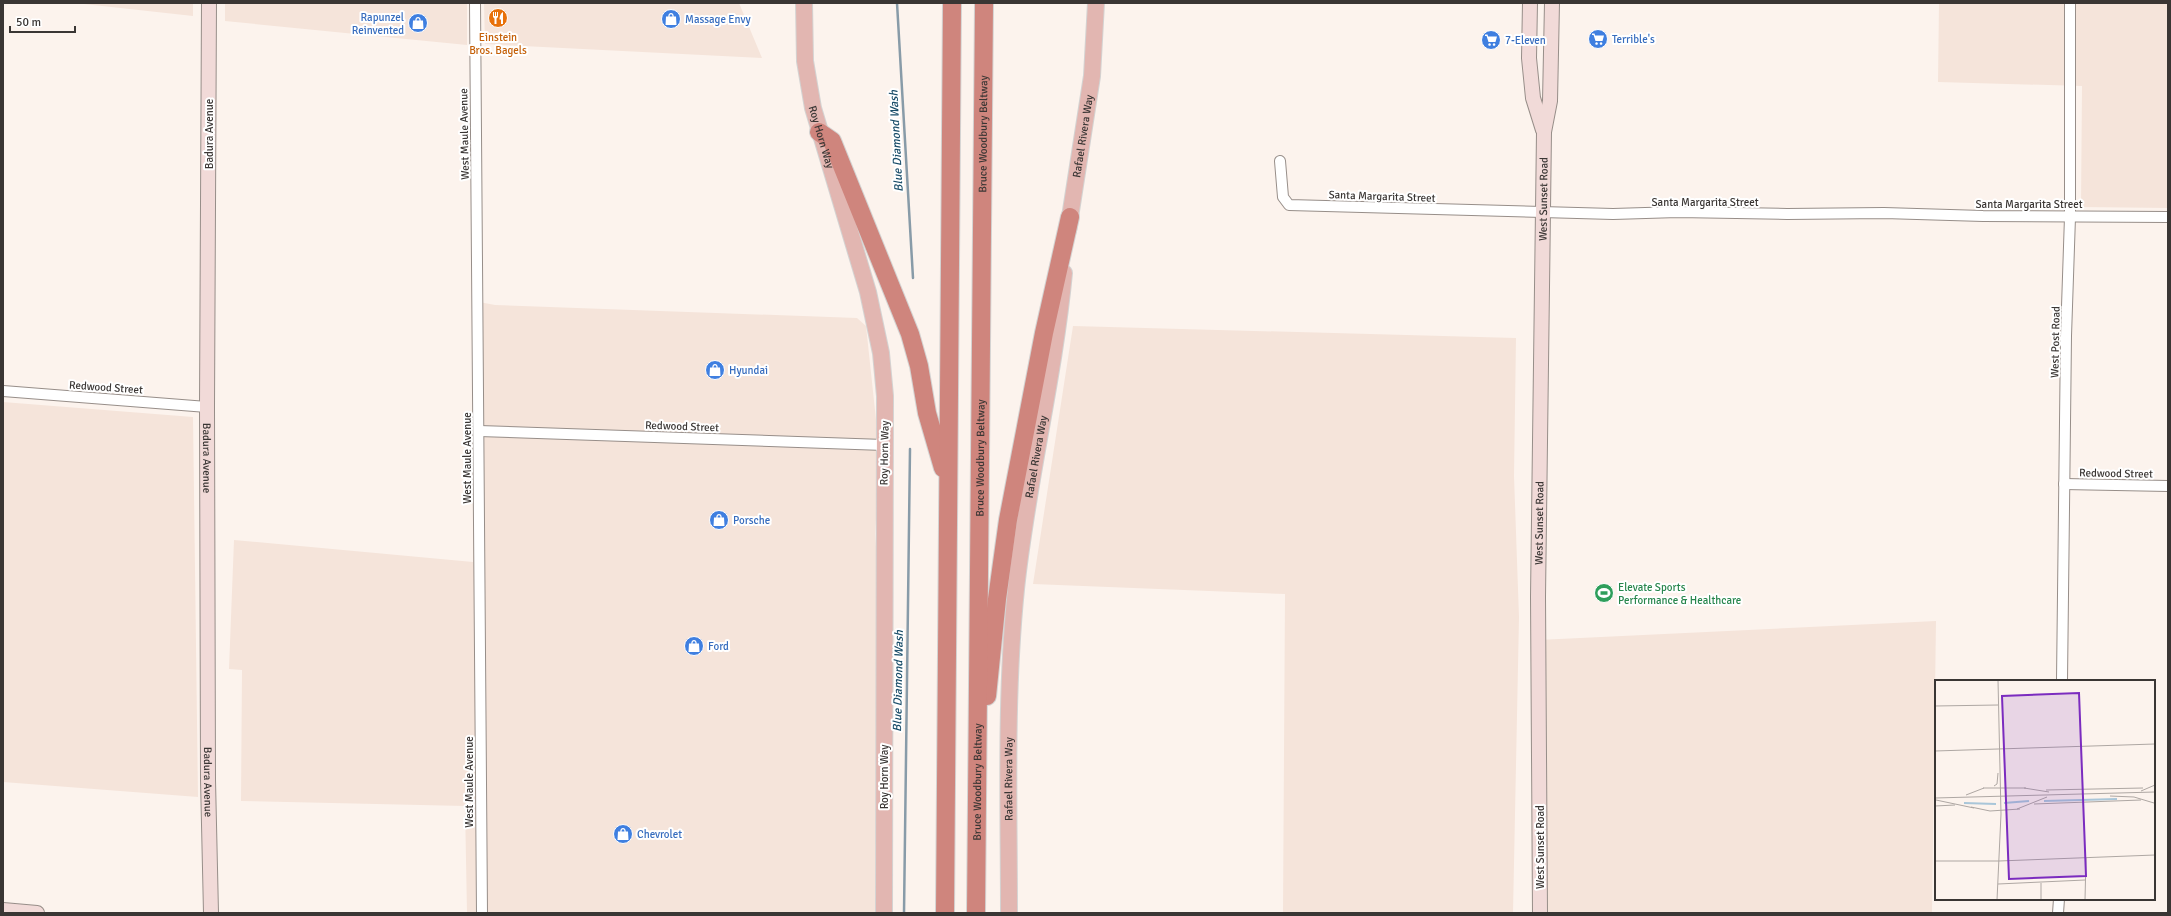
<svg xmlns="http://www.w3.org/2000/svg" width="2171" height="916" viewBox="0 0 2171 916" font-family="Signika,sans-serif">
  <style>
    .built { fill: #f5e4da }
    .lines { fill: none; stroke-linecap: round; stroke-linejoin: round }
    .stream { stroke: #889ba8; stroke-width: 2.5 }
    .street-casing { stroke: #978e89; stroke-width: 12 }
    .secondary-casing { stroke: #978e89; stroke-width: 16 }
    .primary-casing { stroke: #d4d3d2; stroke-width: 18 }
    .highway-casing { stroke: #d4d3d2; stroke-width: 20 }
    .street { stroke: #fff; stroke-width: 10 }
    .secondary { stroke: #f1dad8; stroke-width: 14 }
    .primary { stroke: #e2b6b1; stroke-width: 16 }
    .highway { stroke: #cf857d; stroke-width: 18 }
    .labels { text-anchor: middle; stroke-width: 4; stroke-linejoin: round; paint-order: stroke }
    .shop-label { font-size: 11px; fill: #366cbe; stroke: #fff; text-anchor: start }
    .food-label { font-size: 11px; fill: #c56008; stroke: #fff }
    .street-label { font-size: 11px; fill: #3a3634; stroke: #fff }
    .leisure-label { font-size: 11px; fill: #27864d; stroke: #fff; text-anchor: start }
    .water-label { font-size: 12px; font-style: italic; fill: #1a4d69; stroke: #fff }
    .inset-river { fill: none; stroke: #a9c6d9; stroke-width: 2 }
    .inset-road { fill: none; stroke: #aea7a3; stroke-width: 1 }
    .view { fill: #7b2cbf; fill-opacity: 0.15; stroke: #7b2cbf; stroke-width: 2 }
    .inset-edge { fill: none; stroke: #3a3634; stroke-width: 2 }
  </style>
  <rect width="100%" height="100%" fill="#fcf3ed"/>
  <g class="built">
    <polygon points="75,3 193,3 193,16"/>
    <polygon points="225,3 467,3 467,45 225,21"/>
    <polygon points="484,3 739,3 762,58 485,44"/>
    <polygon points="1939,3 2168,3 2168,208 2081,207 2082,86 1938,82"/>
    <polygon points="474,301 495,305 857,318 866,326 880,457 875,534 878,574 875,913 467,913 465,806 241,801 242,670 229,669 234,540 473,562"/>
    <polygon points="1073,326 1516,338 1514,476 1519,617 1513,913 1283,913 1285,594 1033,584"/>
    <polygon points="3,402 193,417 198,797 3,782"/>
    <polygon points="1936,621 1932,913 1540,913 1538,640"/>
  </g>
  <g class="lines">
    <g class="stream">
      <polyline points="897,3 913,278"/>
      <polyline points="904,913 910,449"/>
    </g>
    <g class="street-casing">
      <g id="street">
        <polyline points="475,3 482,913"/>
        <polyline points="1280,161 1283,197 1289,205 1613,214 1678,212 1787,214 1884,213 1983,216 2168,217"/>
        <polyline points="3,391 207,407"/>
        <polyline points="479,431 884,445"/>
        <polyline points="2064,484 2168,486"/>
        <polyline points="2062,681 2066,336 2070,217 2070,3"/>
        <polyline points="2058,913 2059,899"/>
      </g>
    </g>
    <g class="secondary-casing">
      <g id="secondary">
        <path id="s1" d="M209 3 207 407 208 780 211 913"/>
        <polyline points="1530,3 1529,58 1533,98 1543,130"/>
        <polyline points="3,910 37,913"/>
        <path id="s2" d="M1540 913 1538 597 1544 132 1550 101 1552 3"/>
      </g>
    </g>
    <g class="primary-casing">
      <g id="primary">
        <path id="s3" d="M804 3 805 61 813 108 868 292 881 353 885 396 884 913"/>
        <path id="s4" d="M1068 230 1092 76 1096 3"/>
        <path id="s5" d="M1009 913C1009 805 1005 697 1016 589 1027 483 1054 379 1064 273"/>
      </g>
    </g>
    <g class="highway-casing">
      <g id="highway">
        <polyline points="819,132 832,141 910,334 919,366 927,413 943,468"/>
        <polyline points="987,696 997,599 1008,520 1044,333 1070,217"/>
        <polyline points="945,913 952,3"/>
        <path id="s6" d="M976 913 984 3"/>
      </g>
    </g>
    <use href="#street" class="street"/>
    <use href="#secondary" class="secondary"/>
    <use href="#primary" class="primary"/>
    <use href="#highway" class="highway"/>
  </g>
  <defs>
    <g id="restaurant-disc" transform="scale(1)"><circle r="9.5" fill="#e8710a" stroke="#fff"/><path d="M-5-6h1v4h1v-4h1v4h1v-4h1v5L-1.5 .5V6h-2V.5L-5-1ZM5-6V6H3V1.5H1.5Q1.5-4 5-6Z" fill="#fff"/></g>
    <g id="shop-disc" transform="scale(1)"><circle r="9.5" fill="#3f7fe0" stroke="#fff"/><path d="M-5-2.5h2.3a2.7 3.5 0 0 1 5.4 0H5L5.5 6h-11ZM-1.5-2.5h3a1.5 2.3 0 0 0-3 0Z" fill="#fff"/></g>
    <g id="supermarket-disc" transform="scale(1)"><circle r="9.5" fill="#3f7fe0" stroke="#fff"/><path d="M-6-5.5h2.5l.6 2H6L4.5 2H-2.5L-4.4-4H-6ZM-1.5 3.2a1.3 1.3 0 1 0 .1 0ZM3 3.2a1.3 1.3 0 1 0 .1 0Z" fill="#fff"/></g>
    <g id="stadium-disc" transform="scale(1)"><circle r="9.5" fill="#2e9e5b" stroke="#fff"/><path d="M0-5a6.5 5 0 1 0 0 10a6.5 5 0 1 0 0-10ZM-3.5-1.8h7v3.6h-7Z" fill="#fff"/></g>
  </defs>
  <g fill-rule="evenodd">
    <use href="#restaurant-disc" x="498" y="18"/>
    <use href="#shop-disc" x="671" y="19"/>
    <use href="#shop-disc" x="418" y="23"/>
    <use href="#supermarket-disc" x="1598" y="39"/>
    <use href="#supermarket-disc" x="1491" y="40"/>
    <use href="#shop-disc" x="715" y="370"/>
    <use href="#shop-disc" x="719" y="520"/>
    <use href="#stadium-disc" x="1604" y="593"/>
    <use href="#shop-disc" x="694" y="646"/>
    <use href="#shop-disc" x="623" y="834"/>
  </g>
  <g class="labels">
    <g class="shop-label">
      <text x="404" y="21" text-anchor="end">Rapunzel<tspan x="404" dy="13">Reinvented</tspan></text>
      <text x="685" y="23">Massage Envy</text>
      <text x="1612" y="43">Terrible's</text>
      <text x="1505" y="44">7-Eleven</text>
      <text x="729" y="374">Hyundai</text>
      <text x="733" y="524">Porsche</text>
      <text x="708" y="650">Ford</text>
      <text x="637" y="838">Chevrolet</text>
    </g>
    <g class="food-label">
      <text x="498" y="41">Einstein<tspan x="498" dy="13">Bros. Bagels</tspan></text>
    </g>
    <g class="street-label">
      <text transform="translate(209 134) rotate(-90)" y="4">Badura Avenue</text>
      <text transform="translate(464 134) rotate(-91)" y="4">West Maule Avenue</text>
      <text dy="4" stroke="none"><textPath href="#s6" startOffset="779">Bruce Woodbury Beltway</textPath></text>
      <text dy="4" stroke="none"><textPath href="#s4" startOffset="95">Rafael Rivera Way</textPath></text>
      <text dy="4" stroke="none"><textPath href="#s3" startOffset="136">Roy Horn Way</textPath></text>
      <text transform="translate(1382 196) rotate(2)" y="4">Santa Margarita Street</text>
      <text dy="4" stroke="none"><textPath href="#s2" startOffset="714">West Sunset Road</textPath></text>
      <text x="1705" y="206">Santa Margarita Street</text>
      <text x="2029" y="208">Santa Margarita Street</text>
      <text transform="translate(2055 342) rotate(-89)" y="4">West Post Road</text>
      <text transform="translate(106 387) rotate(4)" y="4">Redwood Street</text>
      <text transform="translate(682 426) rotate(2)" y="4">Redwood Street</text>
      <text transform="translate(884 453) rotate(-89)" y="4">Roy Horn Way</text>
      <text dy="4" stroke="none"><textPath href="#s5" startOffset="458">Rafael Rivera Way</textPath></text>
      <text dy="4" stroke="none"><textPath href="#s1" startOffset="455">Badura Avenue</textPath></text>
      <text transform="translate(467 458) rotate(-90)" y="4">West Maule Avenue</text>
      <text dy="4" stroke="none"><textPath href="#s6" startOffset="455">Bruce Woodbury Beltway</textPath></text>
      <text transform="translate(2116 473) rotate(1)" y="4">Redwood Street</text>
      <text dy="4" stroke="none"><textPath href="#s2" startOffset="390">West Sunset Road</textPath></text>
      <text transform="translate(884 777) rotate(-90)" y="4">Roy Horn Way</text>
      <text dy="4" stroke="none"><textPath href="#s5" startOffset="134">Rafael Rivera Way</textPath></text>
      <text dy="4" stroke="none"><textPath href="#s1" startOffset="779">Badura Avenue</textPath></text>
      <text transform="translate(469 782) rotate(-90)" y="4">West Maule Avenue</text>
      <text dy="4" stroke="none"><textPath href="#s6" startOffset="131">Bruce Woodbury Beltway</textPath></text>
      <text transform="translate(1540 847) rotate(-90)" y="4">West Sunset Road</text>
    </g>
    <g class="leisure-label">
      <text x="1618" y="591">Elevate Sports<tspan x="1618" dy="13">Performance &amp; Healthcare</tspan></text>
    </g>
    <g class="water-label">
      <text transform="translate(896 141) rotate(-93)" y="4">Blue Diamond Wash</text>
      <text transform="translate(898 681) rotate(-89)" y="4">Blue Diamond Wash</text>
    </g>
  </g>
  <g transform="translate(1935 680)">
    <rect width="220" height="220" fill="#fcf3ed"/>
    <path class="inset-river" d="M109 121 182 119M29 123 61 124M69 123 94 121"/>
    <path class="inset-road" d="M0 26 63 25M0 71 220 64M59 106 62 104 63 93M48 108H91M89 108 114 112M111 110 208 108M206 111 220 105M31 115 49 108M175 116 199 117 219 123M0 118 220 112M1 120 39 128M99 124 206 120M0 126 20 125M36 127 55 131 85 129M82 129 112 117M0 181H64L220 175M63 204 150 200M62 220 66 134 63 0M106 220V203M150 220 151 178"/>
    <path class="view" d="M144 13 151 196 74 199 67 16Z"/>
    <rect width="220" height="220" class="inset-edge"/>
  </g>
  <rect width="2171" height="916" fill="none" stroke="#3a3634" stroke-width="8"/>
  <path d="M10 26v6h65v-6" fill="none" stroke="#3a3634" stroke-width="2"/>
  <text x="16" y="26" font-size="12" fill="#3a3634" stroke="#ffffff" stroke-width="3" paint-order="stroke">50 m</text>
</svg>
